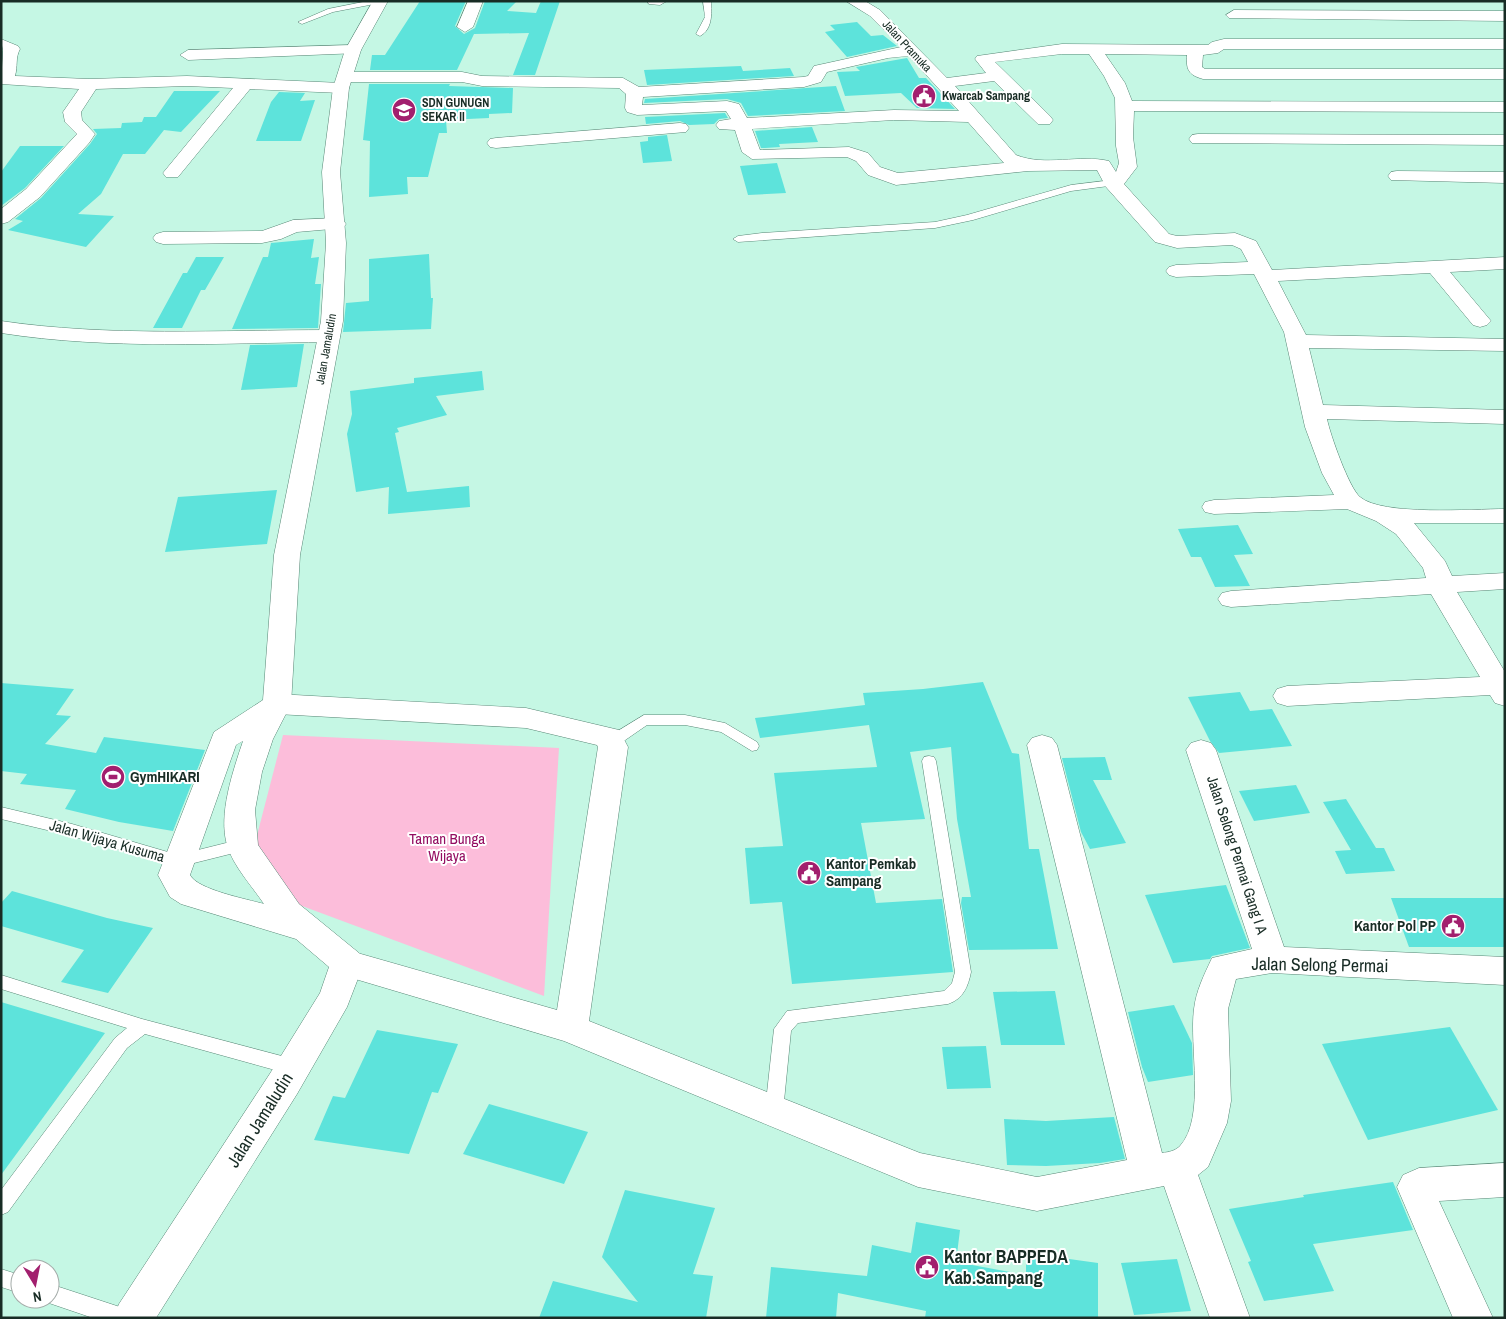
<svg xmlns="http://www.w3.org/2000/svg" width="1506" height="1319" viewBox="0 0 1506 1319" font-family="'Archivo Narrow',sans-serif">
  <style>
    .green { fill: #fcbdda }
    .building { fill: #5de3db }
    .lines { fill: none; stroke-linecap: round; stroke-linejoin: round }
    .service-casing { stroke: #588776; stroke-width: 1 }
    .minor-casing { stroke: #588776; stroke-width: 1 }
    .tertiary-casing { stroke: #588776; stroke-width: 1 }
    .service { fill: #fff; fill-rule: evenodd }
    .minor { fill: #fff; fill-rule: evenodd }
    .tertiary { fill: #fff; fill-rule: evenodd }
    .labels { text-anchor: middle; stroke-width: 4; stroke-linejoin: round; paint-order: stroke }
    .far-street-label { font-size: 12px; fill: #182c25; stroke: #fff }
    .far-poi-label { font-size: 12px; font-weight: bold; fill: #182c25; stroke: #fff; text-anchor: start }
    .poi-label { font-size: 15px; font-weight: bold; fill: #182c25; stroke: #fff; text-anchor: start }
    .park-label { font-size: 15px; fill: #930d61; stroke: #fff }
    .street-label { font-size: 15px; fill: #182c25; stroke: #fff }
    .near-street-label { font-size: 18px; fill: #182c25; stroke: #fff }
    .near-poi-label { font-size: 18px; font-weight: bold; fill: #182c25; stroke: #fff; text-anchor: start }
  </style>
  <rect width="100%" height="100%" fill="#c5f7e4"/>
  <polygon class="green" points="283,735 559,748 544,996 294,903 254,847"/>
  <g class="building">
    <polygon points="420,1 466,1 455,26 464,34 475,28 485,1 517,1 507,11 536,13 541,1 560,1 535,75 513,75 529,33 474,34 457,70 370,70 372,55 385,55"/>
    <polygon points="857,22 871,36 883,35 897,46 847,57 825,32 835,30 830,25"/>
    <polygon points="907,58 919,78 926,78 955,109 917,108 901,93 845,96 837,72 860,71 856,67"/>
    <polygon points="741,66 743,71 790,68 794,76 647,85 644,70"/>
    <polygon points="369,84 450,84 449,86 513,88 512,113 489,114 489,118 446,120 447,133 439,133 428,177 407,177 408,194 369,197 370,141 363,140"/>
    <polygon points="836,86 845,111 748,116 741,103 727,99 644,103 645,99"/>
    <polygon points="174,91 220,91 181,132 164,130 145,154 123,154 101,194 78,214 114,216 86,247 8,230 23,221 15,219 41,198 90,144 97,134 93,129 121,128 122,123 142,122 144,117 156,117"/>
    <polygon points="279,92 305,93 300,101 315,100 301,141 256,141 271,102"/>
    <polygon points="725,113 728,118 719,119 714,124 689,125 680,121 646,124 645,117"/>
    <polygon points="812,127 818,142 779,144 780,147 765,148 761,148 755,131"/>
    <polygon points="667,135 672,161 643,163 640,142 648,141 648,137"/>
    <polygon points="20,146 64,146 25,188 1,206 1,172"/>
    <polygon points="777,163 786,193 748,195 740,166"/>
    <polygon points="314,239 311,258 319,257 315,284 321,284 318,328 232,329 263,257 268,257 271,243"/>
    <polygon points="429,254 431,298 433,298 431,329 343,332 346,303 369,301 369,259"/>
    <polygon points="196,257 224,257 205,290 201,290 182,328 153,328 183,273 187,273"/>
    <polygon points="304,344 297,387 241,390 250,345"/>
    <polygon points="482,371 484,390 436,396 447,415 397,428 399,432 395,433 407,492 469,486 470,507 388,514 389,487 356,492 347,434 352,414 350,391 414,383 414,378"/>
    <polygon points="277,490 267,544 165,552 178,497"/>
    <polygon points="1238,525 1253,554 1234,555 1250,586 1215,587 1201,557 1191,557 1178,529"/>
    <polygon points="983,682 1012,753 1019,754 1029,849 1039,849 1058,949 969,950 961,903 962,897 971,897 957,819 951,747 910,752 925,819 861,823 876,903 942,899 953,972 792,984 782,902 750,904 745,848 783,846 774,773 877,767 869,725 760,738 755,718 865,705 863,693 923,689"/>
    <polygon points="1,683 74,689 56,715 71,716 45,744 96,753 104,737 205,750 173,831 119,822 65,809 76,790 20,784 27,774 1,771"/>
    <polygon points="1240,692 1250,711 1272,709 1292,746 1219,753 1210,741 1188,697"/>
    <polygon points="1105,757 1112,780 1093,780 1126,843 1090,849 1081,832 1062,758"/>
    <polygon points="1296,785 1310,813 1254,821 1239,791"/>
    <polygon points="1346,799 1376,848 1384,848 1395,871 1346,874 1335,851 1351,850 1323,802"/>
    <polygon points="1226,885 1250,948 1212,956 1210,959 1173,963 1145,895"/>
    <polygon points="12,891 107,918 153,928 108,993 61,982 84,950 1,926 1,903"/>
    <polygon points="1391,898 1505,898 1505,947 1409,947"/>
    <polygon points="1055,991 1065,1045 1001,1045 993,992"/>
    <polygon points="1,1002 105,1033 1,1175"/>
    <polygon points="1174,1005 1192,1043 1193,1075 1148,1082 1142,1067 1128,1012"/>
    <polygon points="1450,1027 1498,1110 1368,1140 1322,1044"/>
    <polygon points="377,1030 458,1044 438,1093 432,1092 409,1154 314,1140 333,1096 345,1098"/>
    <polygon points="986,1046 991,1088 947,1089 942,1047"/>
    <polygon points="489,1104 588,1132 564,1184 463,1154"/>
    <polygon points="1114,1117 1125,1159 1100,1163 1046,1166 1007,1165 1004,1119 1046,1121"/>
    <polygon points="1393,1182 1413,1230 1313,1244 1334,1291 1264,1301 1248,1262 1251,1261 1229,1209 1304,1197 1303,1195"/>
    <polygon points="625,1190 715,1208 693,1274 713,1276 706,1318 539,1318 553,1281 638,1302 602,1257"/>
    <polygon points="916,1222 960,1230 956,1262 1026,1275 1026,1253 1098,1263 1098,1318 925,1318 926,1311 838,1293 836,1318 766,1318 771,1267 867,1276 872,1245 911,1253"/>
    <polygon points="1177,1259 1191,1311 1134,1315 1121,1263"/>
  </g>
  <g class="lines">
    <g class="service-casing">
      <g id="service">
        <polygon points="368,1 385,2 333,12 302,24 298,22 328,9"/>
        <path d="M703 1H711C712 14 712 30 700 36L696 34 705 17Z"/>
        <polygon points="1113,180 1118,183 1116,185 1071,191 973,220 935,228 738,242 733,239 738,236 762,233 935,222 967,215 1071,185"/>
        <polygon points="644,715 685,715 725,723 757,742 759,746 757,750 752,751 721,732 685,725 647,725 618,745 608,745 606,741 608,737"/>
        <path d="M929 756 934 757 936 761 971 972C968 987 963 999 948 1004L798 1023 791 1031 783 1111 780 1117 774 1119 768 1117 765 1111 774 1029 787 1011 944 991 952 983 955 972 922 761 924 757Z"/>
        <polygon points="1,807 72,824 178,855 242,839 247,841 250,845 247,849 242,851 178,867 72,836 1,819"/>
        <polygon points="1,975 142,1019 293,1059 299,1062 302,1067 299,1072 293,1075 145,1034 127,1048 8,1212 1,1215 1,1190 115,1038 127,1028 1,989"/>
        <polygon points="1,1269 20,1275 20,1293 1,1287"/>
        <polygon points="50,1284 123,1308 130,1311 133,1318 93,1318 43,1301 42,1299 50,1299"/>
      </g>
    </g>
    <g class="minor-casing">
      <g id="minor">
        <polygon points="468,1 483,1 473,27 465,32 457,27"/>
        <polygon points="647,1 667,1 660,5 649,4"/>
        <path d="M846 1H865L880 10 947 78 986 73 975 59 977 56 1062 44 1208 45 1212 42 1224 39H1505V49H1224L1218 53 1203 55 1202 67 1205 69H1505V79H1203C1188 75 1186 69 1187 55L1105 54 1125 83 1132 101 1505 102V112L1134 111 1133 137 1137 167 1124 184 1169 234 1177 236 1235 233 1256 241 1272 270 1505 257V269L1450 272 1491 321 1487 325 1480 327 1473 325 1430 273 1278 281 1306 335 1505 339V351L1309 348 1323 405 1505 410V424L1327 419C1330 434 1349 488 1360 497 1382 516 1473 509 1505 509V523H1414L1445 561 1452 576 1505 573V589L1457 592 1505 672V706L1495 703 1490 695 1287 706 1277 703 1273 696 1277 689 1287 686 1480 677 1431 594 1231 607 1222 605 1218 599 1222 593 1231 591 1426 578 1423 568 1396 534 1376 521 1347 509 1214 514 1205 512 1202 507 1205 502 1214 500 1334 495 1322 473 1305 427 1284 332 1254 274 1176 277 1169 275 1166 271 1169 267 1176 265 1248 262 1241 249 1232 245 1177 248 1155 242 1106 187 1097 170 1028 171 896 185 868 175 856 161 847 157 752 159 742 152 735 130 719 129 716 125 719 121 731 119 726 111 637 115 627 112 625 108 626 94 619 88 482 86 462 82H345L337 77 345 72H462L482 76 623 78 639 87 803 77 808 76 814 66 901 47 870 16ZM1062 54H1089L1104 76 1115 98 1116 146 1119 163 1116 172 1109 161C1079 154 1046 167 1016 155L955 86 994 81 1038 124H1050L1053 120 1050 116 995 62ZM909 56 959 111 894 110 747 118 739 104 727 101 642 105 643 97 804 87 821 82 827 72 888 58ZM894 120 968 122 1004 163 898 173 880 167 868 153 849 147 760 150 752 129Z"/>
        <polygon points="1234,10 1505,11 1505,21 1229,18 1226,15"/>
        <path d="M1 39 18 46 20 49C15 58 18 66 15 76L89 79 187 76 341 83 347 84 349 88 347 92 341 93 250 89 178 177H166L163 173 233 88 187 86 96 89 81 112 82 120 95 134 89 143 40 197 8 222 1 224V209L26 189 77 134 65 122 63 112 79 89 1 84 3 51Z"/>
        <polygon points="353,45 361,50 359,53 188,60 180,55 188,50"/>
        <polygon points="680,123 686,124 689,128 686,132 496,148 490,147 487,143 490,139 496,138"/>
        <polygon points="1198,134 1505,135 1505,145 1192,143 1189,139 1192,135"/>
        <polygon points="1397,171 1505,172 1505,183 1391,180 1388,176 1391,172"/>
        <polygon points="336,218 343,220 346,224 343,228 297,232 281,239 262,243 163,244 156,242 153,238 156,234 163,232 262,231 293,220"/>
        <path d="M1 321C109 337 220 330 329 330L337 331 340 336 337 341 329 342C220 343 109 350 1 333Z"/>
        <path d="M277 694 526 708 619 730 628 747 589 1021 920 1153 1037 1177 1127 1160 1027 745 1032 738 1042 735 1052 738 1057 745 1162 1153C1169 1152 1175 1151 1180 1146 1206 1118 1189 1045 1194 1009 1196 991 1204 975 1212 958L1252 949 1186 750 1191 743 1201 740 1211 743 1216 750 1284 947 1505 957V985L1272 973 1236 979 1228 1009 1231 1101 1227 1123 1208 1167 1198 1175 1250 1318H1210L1164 1186 1037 1211 918 1187 564 1041 335 973 330 963 335 953 347 950 557 1010 598 747 597 745 526 728 277 714 267 711 263 704 267 697Z"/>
        <polygon points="1505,1163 1505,1197 1439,1201 1493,1318 1453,1318 1397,1187 1403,1175 1419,1168"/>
      </g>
    </g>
    <g class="tertiary-casing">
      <path id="tertiary" d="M373 1H388L361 50 349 88 340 172 346 243 343 321 300 555 291 704 273 739 262 772 255 810 258 845 299 904 359 953 364 963 347 1007 297 1094 156 1318H113L119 1304 271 1072 320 993 329 967 296 939 181 904 170 897 158 875 214 732 263 700 274 555 321 321 326 243 322 172 333 88 345 50ZM243 741C233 771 218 814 227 845 233 866 252 886 264 904 247 899 198 890 190 875L236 745Z"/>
    </g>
    <use href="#service" class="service"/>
    <use href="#minor" class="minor"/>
    <use href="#tertiary" class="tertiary"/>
  </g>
  <defs>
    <g id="civic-disc" transform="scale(1.25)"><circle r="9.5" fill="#a21f6e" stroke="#fff"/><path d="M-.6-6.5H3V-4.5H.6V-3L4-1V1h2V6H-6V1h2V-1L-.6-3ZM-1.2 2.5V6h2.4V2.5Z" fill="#fff"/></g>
    <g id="school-disc" transform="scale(1.25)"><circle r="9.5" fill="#a21f6e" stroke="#fff"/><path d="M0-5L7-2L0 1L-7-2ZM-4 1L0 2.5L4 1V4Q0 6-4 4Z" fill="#fff"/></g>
    <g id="stadium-disc" transform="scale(1.25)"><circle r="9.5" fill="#a21f6e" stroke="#fff"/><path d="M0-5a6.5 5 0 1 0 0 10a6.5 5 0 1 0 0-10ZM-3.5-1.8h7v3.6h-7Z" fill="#fff"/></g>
  </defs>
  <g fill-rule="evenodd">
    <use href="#civic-disc" x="924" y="96"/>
    <use href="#school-disc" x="404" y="110"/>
    <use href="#stadium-disc" x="113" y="777"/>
    <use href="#civic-disc" x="809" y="873"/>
    <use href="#civic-disc" x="1453" y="926"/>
    <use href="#civic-disc" x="927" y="1267"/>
  </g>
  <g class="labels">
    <g class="far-street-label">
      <text transform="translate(907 46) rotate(47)" y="4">Jalan Pramuka</text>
      <text transform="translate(326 349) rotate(-80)" y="4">Jalan Jamaludin</text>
    </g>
    <g class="far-poi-label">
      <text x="942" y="100">Kwarcab Sampang</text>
      <text x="422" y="107">SDN GUNUGN<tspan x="422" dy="14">SEKAR II</tspan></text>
    </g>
    <g class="poi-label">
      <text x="130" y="782">GymHIKARI</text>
      <text x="826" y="869">Kantor Pemkab<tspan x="826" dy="17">Sampang</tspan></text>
      <text x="1436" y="931" text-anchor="end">Kantor Pol PP</text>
    </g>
    <g class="park-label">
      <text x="447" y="844">Taman Bunga<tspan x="447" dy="17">Wijaya</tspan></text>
    </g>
    <g class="street-label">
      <text transform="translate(107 841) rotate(16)" y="5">Jalan Wijaya Kusuma</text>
      <text transform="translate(1237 855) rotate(72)" y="5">Jalan Selong Permai Gang I A</text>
    </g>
    <g class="near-street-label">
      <text transform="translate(1320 965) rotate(1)" y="6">Jalan Selong Permai</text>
      <text transform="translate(260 1120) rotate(-58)" y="6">Jalan Jamaludin</text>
    </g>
    <g class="near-poi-label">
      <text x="944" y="1263">Kantor BAPPEDA<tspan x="944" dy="21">Kab.Sampang</tspan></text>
    </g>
  </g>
  <rect width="1506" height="1319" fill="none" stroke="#182c25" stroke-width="5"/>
  <g transform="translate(35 1284) rotate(170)"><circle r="24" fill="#ffffff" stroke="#a3aba8"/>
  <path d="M0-4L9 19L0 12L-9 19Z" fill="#a21f6e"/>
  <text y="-8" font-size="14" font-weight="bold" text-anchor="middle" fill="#182c25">N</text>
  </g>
</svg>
